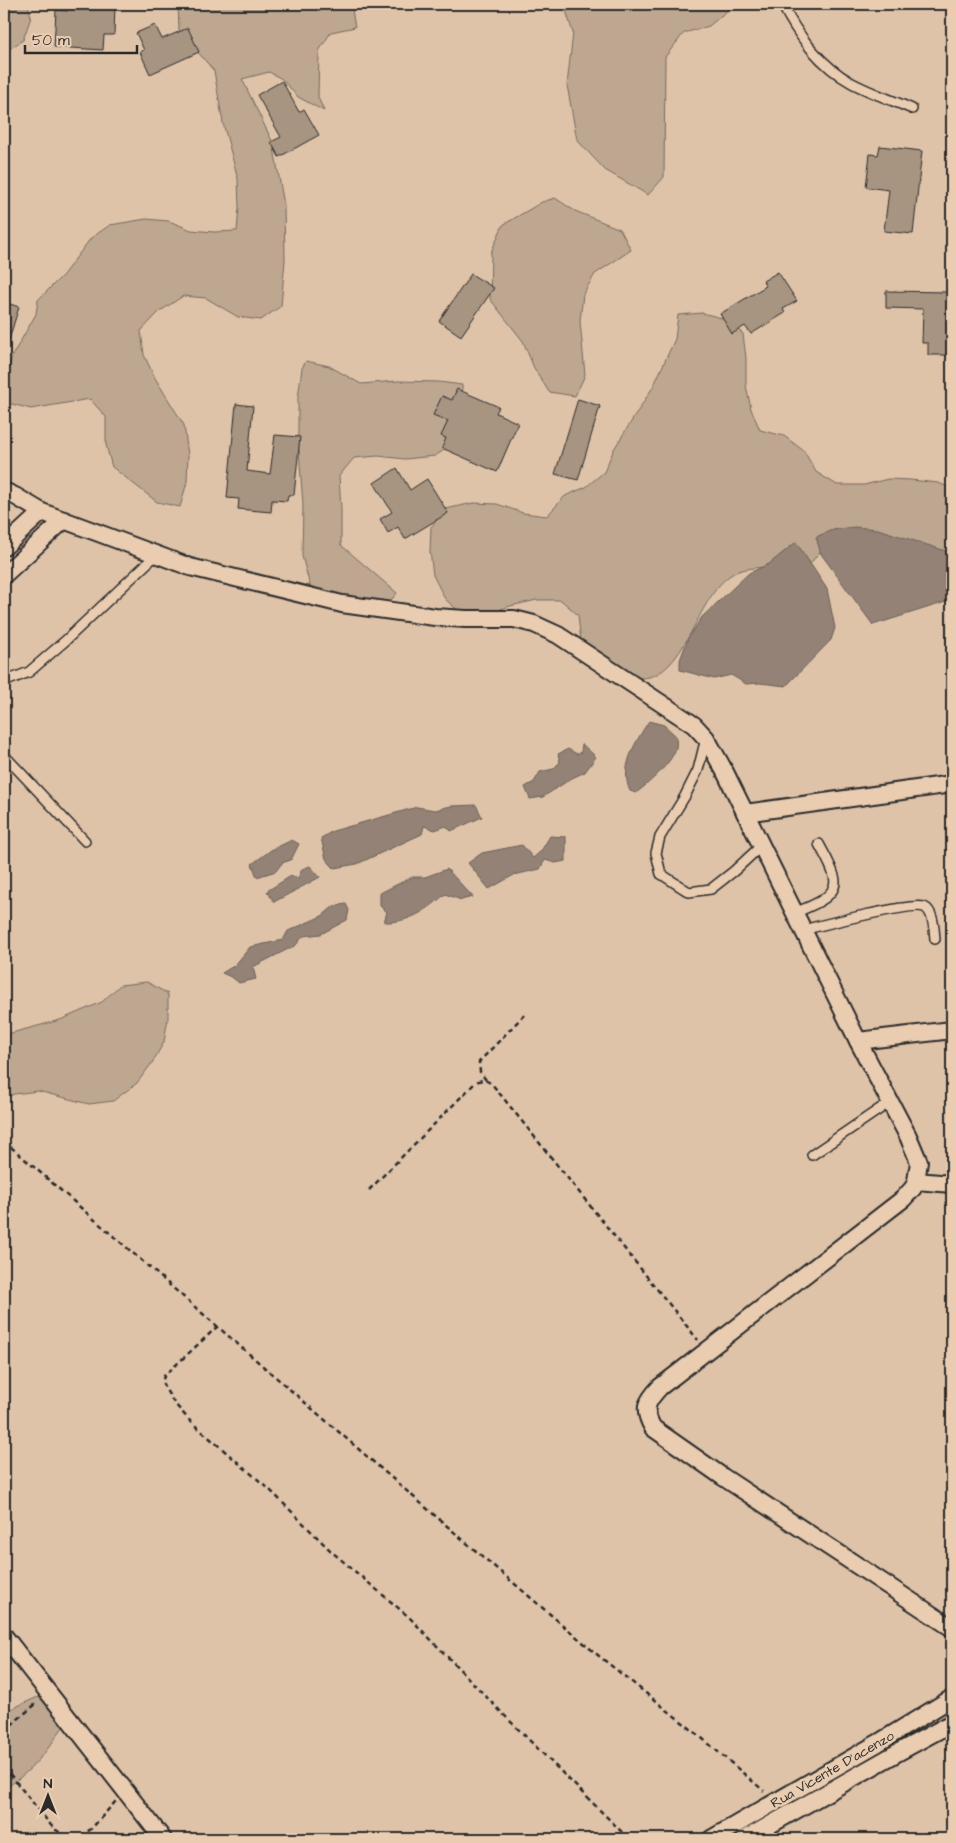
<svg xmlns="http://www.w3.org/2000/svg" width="956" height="1843" viewBox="0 0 956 1843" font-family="'Architects Daughter',sans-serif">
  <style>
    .green { fill: #bda791; stroke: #74695e }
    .water { fill: #938274; stroke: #695f57 }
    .building { fill: #a79481; stroke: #2b2b2b }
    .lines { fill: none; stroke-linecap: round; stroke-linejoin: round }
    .service-casing { stroke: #2b2b2b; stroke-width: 12 }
    .minor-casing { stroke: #2b2b2b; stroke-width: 20 }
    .path { stroke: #2b2b2b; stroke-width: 2.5; stroke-dasharray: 5 4; stroke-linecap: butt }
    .service { stroke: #eacdb1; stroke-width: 9 }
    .minor { stroke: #eacdb1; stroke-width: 16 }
    .labels { text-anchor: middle; stroke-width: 4.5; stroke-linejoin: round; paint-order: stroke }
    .street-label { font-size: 14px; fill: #2b2b2b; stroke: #eacdb1 }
  </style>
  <rect width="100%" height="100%" fill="#dfc3a9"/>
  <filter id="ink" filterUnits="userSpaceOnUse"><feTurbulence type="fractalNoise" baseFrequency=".02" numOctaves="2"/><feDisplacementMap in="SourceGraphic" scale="10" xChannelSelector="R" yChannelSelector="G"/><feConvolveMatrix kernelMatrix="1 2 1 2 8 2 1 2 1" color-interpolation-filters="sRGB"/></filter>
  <g filter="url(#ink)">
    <g class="green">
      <polygon points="4,4 28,4 31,17 23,40 4,52"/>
      <polygon points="178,4 351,4 355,27 331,32 319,51 318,97 324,111 298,97 282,79 269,72 242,79 273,143 284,205 285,260 281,306 261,320 238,317 206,298 183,296 159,312 141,331 144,355 155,378 184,425 188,455 187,482 180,507 157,502 112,467 106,445 106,417 90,399 31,409 8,403 5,380 12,356 36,314 38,300 63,275 91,238 110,225 146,219 169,221 191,230 214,232 237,231 239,208 238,179 223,123 214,71 179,30"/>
      <polygon points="564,4 735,4 709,26 684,33 665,57 664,177 648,195 605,170 577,140 567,85 573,33"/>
      <polygon points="555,198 575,211 620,229 631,250 595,274 583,294 580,321 585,375 575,396 549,392 534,368 523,341 490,299 491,252 503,225 542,202"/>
      <path d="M702 313 726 319 743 334 746 358V385L751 409 760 430 784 436 804 451 816 472 837 485H864L888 479 911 480 938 483 952 488V553L824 547 809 565C790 567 748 565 734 573 691 596 685 702 620 673 609 668 592 650 581 642L578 615 561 600H537L510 606 486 614H462L445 599 433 575 430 551 431 527 446 509 473 503 497 504 523 513 547 516 565 496 586 487 604 472 614 449 653 387 675 339 678 315Z"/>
      <polygon points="306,361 329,366 361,384 397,381 439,382 462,385 462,409 456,442 435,456 405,459 378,456 354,458 339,476 341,509 341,545 397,593 382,611 331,604 310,586 302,556 303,505 298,437 298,398 302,368"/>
      <polygon points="147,982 168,994 168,1018 164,1042 152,1063 137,1083 113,1101 89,1104 38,1091 14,1094 4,1098 4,1035 60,1020 102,1002 120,985"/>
      <path d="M38 1697 51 1707 64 1725C47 1752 31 1772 4 1789V1712Z"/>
    </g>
    <g class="water">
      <polygon points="854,527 878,529 952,553 952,582 949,601 873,625 821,554 816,537 832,530"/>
      <polygon points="796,542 827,589 835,628 831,640 786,686 760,683 746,684 731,675 714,679 680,670 680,660 688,638 702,617 749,573 769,564"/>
      <path d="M649 721 664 725 676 736C676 739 677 745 676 748 672 763 648 784 636 793L630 791C619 767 636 741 649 721Z"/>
      <polygon points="582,744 596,757 585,772 572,778 543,797 530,799 525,787 534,782 540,772 553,769 560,762 558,754 568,749 577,754 581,752"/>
      <polygon points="476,805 482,817 451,831 446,826 435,830 424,826 422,834 357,864 334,868 326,859 321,838 333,831 417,807 435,810 451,806"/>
      <polygon points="550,836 566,837 566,861 555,863 545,860 540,869 514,875 489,889 468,863 482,853 522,845 533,858 541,851"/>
      <polygon points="292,840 299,844 291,860 282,863 276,871 257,877 252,864 271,850"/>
      <polygon points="310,866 320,877 274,902 267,891 291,876 298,878 302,869"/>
      <path d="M447 869 473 897 461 900 445 894C428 910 409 923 384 922L387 912 380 906V893L412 877H425Z"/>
      <polygon points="346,904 349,910 347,920 321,934 303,936 296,945 253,967 256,979 239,983 233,978 222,973 235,965 250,947 283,940 288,931 322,916 334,906"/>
    </g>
    <g class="building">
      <polygon points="68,4 115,5 114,35 104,35 103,50 54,47 56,10 67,11"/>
      <polygon points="155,25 162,39 188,28 199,52 150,74 140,52 144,50 136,33"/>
      <polygon points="282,81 299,112 304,109 319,135 279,157 271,142 281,137 257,95"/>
      <polygon points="880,146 922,151 913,234 884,231 889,190 866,187 870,154 878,155"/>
      <polygon points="778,272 797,301 783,309 785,313 751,334 745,326 732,334 720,314 766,286 763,281"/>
      <polygon points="471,274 494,288 461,336 439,321"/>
      <polygon points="886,291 950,292 949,355 928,355 928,343 922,343 923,309 886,308"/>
      <polygon points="4,302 19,307 7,346 4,346"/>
      <polygon points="457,389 499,407 496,413 518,423 497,472 442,448 446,438 441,436 448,421 433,415 442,396 452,400"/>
      <polygon points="578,399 600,406 578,480 555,474"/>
      <polygon points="236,404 253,406 247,471 270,474 275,435 300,437 294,495 288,495 287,501 272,500 271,512 238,509 239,499 227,498"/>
      <polygon points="397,468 410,490 427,479 448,513 405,539 398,527 388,533 380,519 392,512 374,483"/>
    </g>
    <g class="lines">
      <g class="service-casing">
        <g id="service">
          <path d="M782 4C797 35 821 66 852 83 871 93 892 100 912 109"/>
          <polyline points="4,682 29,672 65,641 156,555"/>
          <polyline points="706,738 698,770 685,796 660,837 656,853 661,874 689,892 711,889 734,871 761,846"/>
          <polyline points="4,755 85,841"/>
          <path d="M794 913C808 907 841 897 834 876 831 865 824 854 819 844"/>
          <path d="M803 930C822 925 912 902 924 907 934 911 934 930 935 939"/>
          <polyline points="812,1155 890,1102"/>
        </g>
      </g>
      <g class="minor-casing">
        <g id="minor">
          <path d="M4 491 15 496 42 512 190 567 342 604 435 617 466 619H514L534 624 558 635 694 725 706 738 724 770 858 1041 908 1136 919 1162 916 1181 913 1188 903 1199 660 1387C646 1402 642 1409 653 1428L723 1477 952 1628"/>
          <polyline points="4,547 42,512"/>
          <polyline points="4,575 64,520"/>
          <polyline points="745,813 952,784"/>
          <polyline points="858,1041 952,1030"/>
          <polyline points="916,1181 952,1184"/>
          <polyline points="4,1636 163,1839"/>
          <polyline points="711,1839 878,1743 952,1698"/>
          <polyline points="745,1839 895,1754 952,1723"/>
        </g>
      </g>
      <g class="path">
        <polyline points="486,1080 480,1072 479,1062 524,1015"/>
        <polyline points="4,1141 462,1539 599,1656 696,1733 764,1791"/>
        <path d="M369 1190 475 1083C481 1079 485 1079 492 1084L698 1340"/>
        <polyline points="218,1326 164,1376 162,1382 166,1390 174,1403 191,1422 269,1489 332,1552 409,1617 505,1716 629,1839"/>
        <polyline points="4,1731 37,1703"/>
        <polyline points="4,1767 54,1829 67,1836 80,1837 91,1829 116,1801"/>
      </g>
      <use href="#service" class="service"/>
      <use href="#minor" class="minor"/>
    </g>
  </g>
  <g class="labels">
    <g class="street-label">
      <text transform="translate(832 1769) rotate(-30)" y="5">Rua Vicente D'acenzo</text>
    </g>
  </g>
  <rect width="956" height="1843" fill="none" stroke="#eacdb1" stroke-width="20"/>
  <rect x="10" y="10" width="936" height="1823" fill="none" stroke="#2b2b2b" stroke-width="2" filter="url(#ink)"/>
  <g transform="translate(48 1796)" stroke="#eacdb1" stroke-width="4" paint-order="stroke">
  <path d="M0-4L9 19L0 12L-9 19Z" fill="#2b2b2b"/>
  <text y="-8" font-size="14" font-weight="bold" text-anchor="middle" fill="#2b2b2b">N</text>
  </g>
  <path d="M25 45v8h112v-8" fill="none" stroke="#2b2b2b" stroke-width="2.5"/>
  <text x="32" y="45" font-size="15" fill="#2b2b2b" stroke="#eacdb1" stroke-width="4" paint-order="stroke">50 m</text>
</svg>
